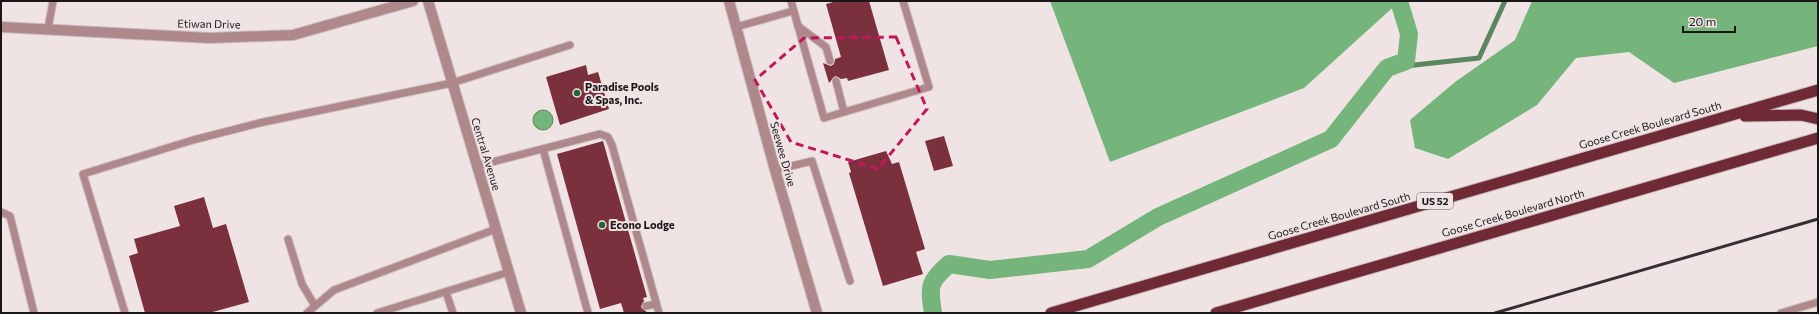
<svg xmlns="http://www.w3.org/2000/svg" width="1819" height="314" viewBox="0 0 1819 314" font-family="Commissioner,sans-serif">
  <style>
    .forest { fill: #75b57b }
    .water { fill: #75b57b; stroke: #5a865d }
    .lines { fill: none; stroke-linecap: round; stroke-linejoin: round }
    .stream { stroke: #5a865d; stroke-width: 5 }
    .canal { stroke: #75b57b; stroke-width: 18 }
    .building { fill: #7b303d }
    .service-casing { stroke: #cabebf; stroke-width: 9 }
    .minor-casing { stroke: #cabebf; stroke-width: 12 }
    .tertiary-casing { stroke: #cabebf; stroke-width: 12 }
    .trunk-casing { stroke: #cabebf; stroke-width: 13 }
    .service { stroke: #af888c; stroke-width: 7 }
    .minor { stroke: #af888c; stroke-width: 10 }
    .tertiary { stroke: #af888c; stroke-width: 10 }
    .trunk { stroke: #702a36; stroke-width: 11 }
    .rail { stroke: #342f30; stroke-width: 3 }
    .marked { fill: none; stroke: #c2185b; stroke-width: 3; stroke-dasharray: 8 5; stroke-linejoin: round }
    .poi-dot { fill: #25652f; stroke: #f0e3e4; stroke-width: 1.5 }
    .labels { text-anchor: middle; stroke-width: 4; stroke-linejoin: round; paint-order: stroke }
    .shield { fill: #f0e3e4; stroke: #5b5455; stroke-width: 1 }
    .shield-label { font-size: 10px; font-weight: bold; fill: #1b1718 }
    .street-label { font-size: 11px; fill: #1b1718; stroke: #f0e3e4 }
    .poi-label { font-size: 11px; font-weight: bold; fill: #1b1718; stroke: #f0e3e4; text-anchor: start }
  </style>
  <rect width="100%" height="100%" fill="#f0e3e4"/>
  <g class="forest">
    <polygon points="1050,1 1400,1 1304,88 1110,162"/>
    <polygon points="1532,1 1818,1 1818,46 1674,83 1629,52 1576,58 1537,105 1448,159 1415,148 1410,120 1455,82 1515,40"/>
  </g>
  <circle class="water" cx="543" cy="120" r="10"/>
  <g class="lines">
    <polyline class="stream" points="1387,68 1479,58 1505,1"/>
    <path class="canal" d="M933 313C929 286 928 283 949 264L990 270 1088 259 1158 217 1331 139 1387 68 1406 61 1409 34 1399 1"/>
  </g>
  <g class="building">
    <polygon points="837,1 869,1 889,70 848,81 847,78 841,79 835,76 829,83 823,63 831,66 834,64 835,59 841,57 826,4"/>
    <polygon points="586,65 588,75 598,72 609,109 560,125 546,77"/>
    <polygon points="944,136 953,166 934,171 925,141"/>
    <polygon points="603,141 647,297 643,298 644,301 641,307 648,313 624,313 621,303 600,309 557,154"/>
    <polygon points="886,151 892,164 899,162 925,249 916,252 923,274 883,286 849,173 851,172 848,162"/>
    <polygon points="204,197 213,228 226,224 249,302 209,313 145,313 129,256 138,253 134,239 180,226 174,206"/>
  </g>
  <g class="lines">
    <g class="service-casing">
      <g id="service">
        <polyline points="791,1 824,118 929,87 903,1"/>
        <polyline points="798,26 826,47 830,61"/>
        <polyline points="736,27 793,11"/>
        <polyline points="48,29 53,1"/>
        <polyline points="836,81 844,112"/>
        <polyline points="543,149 588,313"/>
        <polyline points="477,166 600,134 608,137 612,145 659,313"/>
        <polyline points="775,170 812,161 850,281"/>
        <polyline points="1,212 10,216 34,313"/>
        <polyline points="288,239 302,284 315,306"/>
        <polyline points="446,292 453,313"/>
        <polyline points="646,306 656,304"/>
        <polyline points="125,313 83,174 193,140 259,123 452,83 570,45"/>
        <polyline points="307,313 334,290 496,229"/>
        <polyline points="377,313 509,272"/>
        <polyline points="1781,313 1818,302"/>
      </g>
    </g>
    <g class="minor-casing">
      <g id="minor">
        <polyline points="729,1 775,170 817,313"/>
        <polyline points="1,27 210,38 293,35 413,1"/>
      </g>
    </g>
    <g class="tertiary-casing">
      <polyline id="tertiary" points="428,1 521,313"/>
    </g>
    <g class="trunk-casing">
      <g id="trunk">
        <polyline points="1745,116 1801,115 1818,119"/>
        <polyline points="1051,313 1818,90"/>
        <polyline points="1216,313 1818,138"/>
      </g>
    </g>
    <use href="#service" class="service"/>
    <use href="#minor" class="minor"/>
    <use href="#tertiary" class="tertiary"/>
    <use href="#trunk" class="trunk"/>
    <polyline class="rail" points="1495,313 1818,219"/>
  </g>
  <path class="marked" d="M896 37 927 109 878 169 791 142 755 80 804 38Z"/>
  <g class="poi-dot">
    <circle cx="577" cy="93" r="4"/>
    <circle cx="602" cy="225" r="4"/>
  </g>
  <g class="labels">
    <rect class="shield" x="1417" y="193" width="36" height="16" rx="3"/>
    <g class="shield-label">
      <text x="1435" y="205">US 52</text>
    </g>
    <g class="street-label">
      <text transform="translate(209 24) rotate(1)" y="4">Etiwan Drive</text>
      <text transform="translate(1650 125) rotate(-16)" y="4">Goose Creek Boulevard South</text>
      <text transform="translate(486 154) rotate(73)" y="4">Central Avenue</text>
      <text transform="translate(783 154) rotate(74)" y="4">Seewee Drive</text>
      <text transform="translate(1513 213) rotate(-16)" y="4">Goose Creek Boulevard North</text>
      <text transform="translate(1339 216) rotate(-16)" y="4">Goose Creek Boulevard South</text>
    </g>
    <g class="poi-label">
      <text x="585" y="91">Paradise Pools<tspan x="585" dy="13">&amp; Spas, Inc.</tspan></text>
      <text x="610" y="229">Econo Lodge</text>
    </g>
  </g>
  <rect width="1819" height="314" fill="none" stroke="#1b1718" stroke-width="4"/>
  <path d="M1683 26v6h52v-6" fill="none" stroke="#1b1718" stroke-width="2"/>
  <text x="1689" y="26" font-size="12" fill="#1b1718" stroke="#f0e3e4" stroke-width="3" paint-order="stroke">20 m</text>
</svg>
